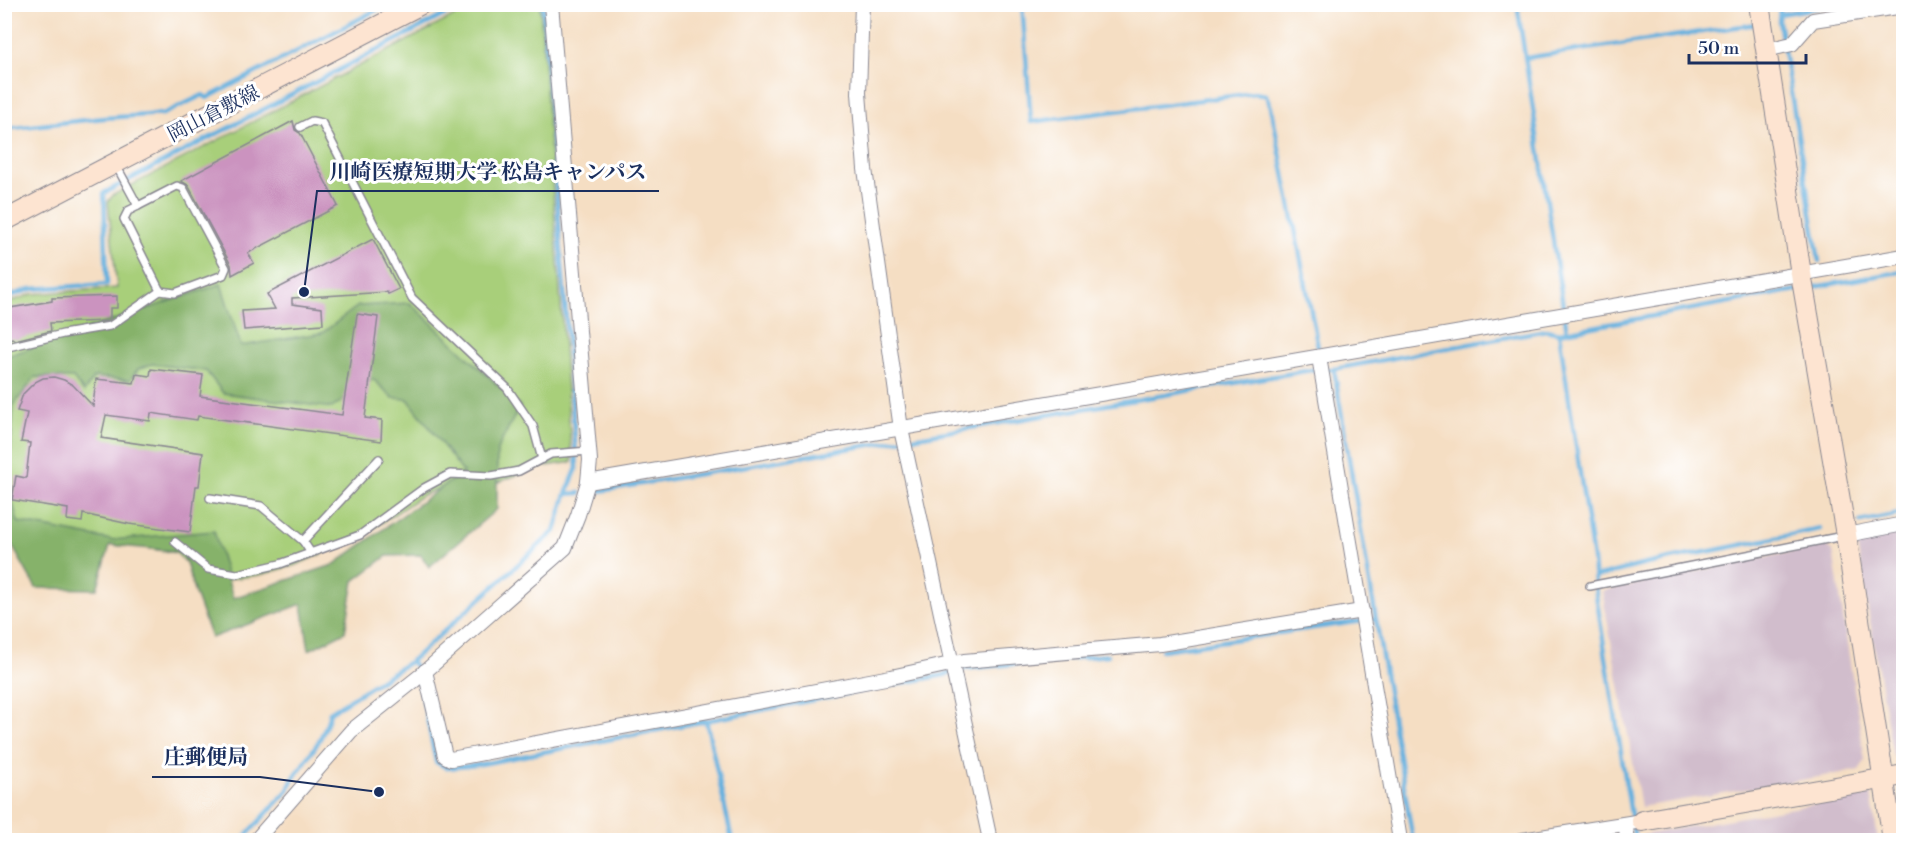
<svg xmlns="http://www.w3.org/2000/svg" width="1908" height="845" viewBox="0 0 1908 845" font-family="'Libre Bodoni','Noto Serif JP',serif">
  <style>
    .industrial { fill: #d1bdcc }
    .green { fill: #a8cf7a; stroke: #627f6c; stroke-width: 1.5 }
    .forest { fill: #86b26a; stroke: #507064; stroke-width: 1.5; fill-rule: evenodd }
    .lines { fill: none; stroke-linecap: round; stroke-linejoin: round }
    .stream { stroke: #65b0de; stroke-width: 4.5 }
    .building { fill: #cb93bf }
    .lane-casing { stroke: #888690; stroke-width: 10 }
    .street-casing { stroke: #888690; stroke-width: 16 }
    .secondary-casing { stroke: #888690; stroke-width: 22 }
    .lane { stroke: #fff; stroke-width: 7 }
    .street { stroke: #fff; stroke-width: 14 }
    .secondary { stroke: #fde4d1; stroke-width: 20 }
    .labels { text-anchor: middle; stroke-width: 6; stroke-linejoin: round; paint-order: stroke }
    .street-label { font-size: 20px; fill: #1b2f5e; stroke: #fff }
    .leader { fill: none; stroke: #1b2f5e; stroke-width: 2 }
    .callout-dot { fill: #1b2f5e; stroke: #fff; stroke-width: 2 }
    .callout-label { font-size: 21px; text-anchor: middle; font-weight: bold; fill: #1b2f5e; stroke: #fff; stroke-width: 6; stroke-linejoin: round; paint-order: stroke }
  </style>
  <rect width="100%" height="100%" fill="#fff"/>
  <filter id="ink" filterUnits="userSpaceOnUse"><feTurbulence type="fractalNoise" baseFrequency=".0167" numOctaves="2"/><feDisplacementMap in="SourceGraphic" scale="12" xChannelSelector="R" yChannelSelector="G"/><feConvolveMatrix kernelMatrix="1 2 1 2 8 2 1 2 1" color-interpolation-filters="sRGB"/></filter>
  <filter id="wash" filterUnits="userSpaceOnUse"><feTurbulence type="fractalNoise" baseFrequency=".008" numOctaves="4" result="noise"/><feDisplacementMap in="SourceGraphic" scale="24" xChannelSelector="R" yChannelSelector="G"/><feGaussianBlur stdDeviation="1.35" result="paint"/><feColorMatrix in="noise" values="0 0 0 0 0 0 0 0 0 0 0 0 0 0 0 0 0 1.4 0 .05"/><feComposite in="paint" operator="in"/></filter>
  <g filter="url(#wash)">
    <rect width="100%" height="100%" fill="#f5dec3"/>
    <g class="industrial">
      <polygon points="1903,529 1903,765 1893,756 1857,544 1860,538"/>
      <polygon points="1826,545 1833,551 1865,761 1859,770 1641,807 1602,591"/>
      <polygon points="1871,794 1878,840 1644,840 1643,835"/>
    </g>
    <polygon class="green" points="475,5 540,5 572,462 534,468 499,482 450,485 435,490 423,495 374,528 337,547 296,565 260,575 221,580 194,570 176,553 8,525 4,511 4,304 32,294 117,288 108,202 113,195"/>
    <path class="forest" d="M221 284 241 346 322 333 358 306 410 303 520 406 497 450V509L429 567 421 555 387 556 354 581 345 632 309 650 302 604 211 638 194 591 183 552 110 545 97 589 36 588 5 533 4 357ZM152 364 206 371 223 393 332 408 373 379 393 398 408 399 463 472 333 565 233 598 214 531 112 540 18 522 8 484 14 405 35 377 73 378 84 392 94 377 130 380 138 369Z"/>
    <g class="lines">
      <g class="stream">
        <polyline points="1022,4 1031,122 1255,93 1266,95 1271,107 1318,347"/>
        <polyline points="1517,4 1567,332"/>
        <polyline points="1780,4 1779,21 1819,261"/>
        <polyline points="1780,14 1840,4"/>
        <polyline points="1525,58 1756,24"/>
        <polyline points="4,129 104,118 163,114 203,95 207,98 388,4"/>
        <polyline points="1809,288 1904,271"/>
        <polyline points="4,298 31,289 107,284 104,193 465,4"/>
        <polyline points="1334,369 1413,840"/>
        <polyline points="600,491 1311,370 1334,369 1546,330 1559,333"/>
        <polyline points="566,494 580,493"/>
        <polyline points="1860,522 1904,513"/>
        <polyline points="1595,577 1646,564 1820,529"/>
        <polyline points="1162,650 1376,619"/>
        <polyline points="411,661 417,669 436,762 447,768 476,765 944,675 963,669 1108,655"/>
        <polyline points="706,720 732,840"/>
        <path d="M242 840 288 790C291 780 297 773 303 765 315 748 326 732 330 712L411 661 555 531 566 494 577 468 543 4"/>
        <polyline points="1635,840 1596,595 1593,559 1559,333 1797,290"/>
      </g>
    </g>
    <g id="blocks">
      <g class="building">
        <polygon points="293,121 295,130 300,133 338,206 248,253 254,263 232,275 231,265 188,185 181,181"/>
        <polygon points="373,239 399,289 388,294 387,292 292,298 292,304 322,308 323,324 244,330 242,311 275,309 267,294"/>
        <polygon points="117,296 117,308 110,308 110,319 108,321 50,323 51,331 15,340 12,338 4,342 4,309 52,301 52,298"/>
        <polygon points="357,314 378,317 365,418 382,420 381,441 198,416 197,420 151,413 150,421 106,415 101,438 203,453 199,486 196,486 190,532 129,524 83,514 82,522 67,520 68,509 12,500 16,476 26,478 30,443 21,442 27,413 17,411 23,394 35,382 43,378 54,377 64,380 73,385 93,406 96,379 134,383 136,374 150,376 151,369 203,375 200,396 342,415"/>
      </g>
    </g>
  </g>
  <g filter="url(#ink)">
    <use href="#blocks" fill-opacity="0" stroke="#888690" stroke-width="1.5"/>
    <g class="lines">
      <g class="lane-casing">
        <g id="lane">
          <polyline points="300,127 312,121 322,123 412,298 507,388 533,426 542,459"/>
          <polyline points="138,206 177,186 183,188 226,268 223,275 175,293 160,291"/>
          <polyline points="4,348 63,334 110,326 160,291 124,219 128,211 138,206 116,165"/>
          <polyline points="210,498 261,506 303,541 311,553"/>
          <polyline points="303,541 379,459"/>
          <polyline points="175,542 208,569 237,574 280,564 360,535 424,488 450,474 491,476 519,471 551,454 589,451"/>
          <polyline points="1590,586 1843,536"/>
        </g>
      </g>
      <g class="street-casing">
        <g id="street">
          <polyline points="862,4 859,93 865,169 901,429 990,840"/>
          <polyline points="1766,50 1792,44 1813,20 1904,6"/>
          <polyline points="1319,357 1400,840"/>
          <polyline points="588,482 1904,256"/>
          <polyline points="1846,535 1904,524"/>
          <polyline points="425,671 445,756 451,759 891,677 964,661 1160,644 1362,611"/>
          <polyline points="1625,824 1628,840"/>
          <polyline points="256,840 351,731 420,676 565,548 578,515 588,482 590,460 551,4"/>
          <polyline points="1522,840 1642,821"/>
        </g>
      </g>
      <g class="secondary-casing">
        <g id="secondary">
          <polyline points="1759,4 1801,274 1846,535 1893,840"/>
          <polyline points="4,221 421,4"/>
          <polyline points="1642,821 1904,775"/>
        </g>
      </g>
      <use href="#lane" class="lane"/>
      <use href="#street" class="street"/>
      <use href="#secondary" class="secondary"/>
    </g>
  </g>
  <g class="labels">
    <g class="street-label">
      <text transform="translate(213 113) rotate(-27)" y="7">岡山倉敷線</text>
    </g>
  </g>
  <path class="leader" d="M304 292L317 191H659M379 792L260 777H152"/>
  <g class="callout-dot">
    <circle cx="304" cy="292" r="6"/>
    <circle cx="379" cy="792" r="6"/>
  </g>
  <g class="callout-label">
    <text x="488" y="179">川崎医療短期大学 松島キャンパス</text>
    <text x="206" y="764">庄郵便局</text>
  </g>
  <rect width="1908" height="845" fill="none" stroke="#fff" stroke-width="24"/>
  <path d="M1689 54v9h117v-9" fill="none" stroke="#1b2f5e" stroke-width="3"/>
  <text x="1698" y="54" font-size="18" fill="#1b2f5e" stroke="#ffffff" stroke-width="4.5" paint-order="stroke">50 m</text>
</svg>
